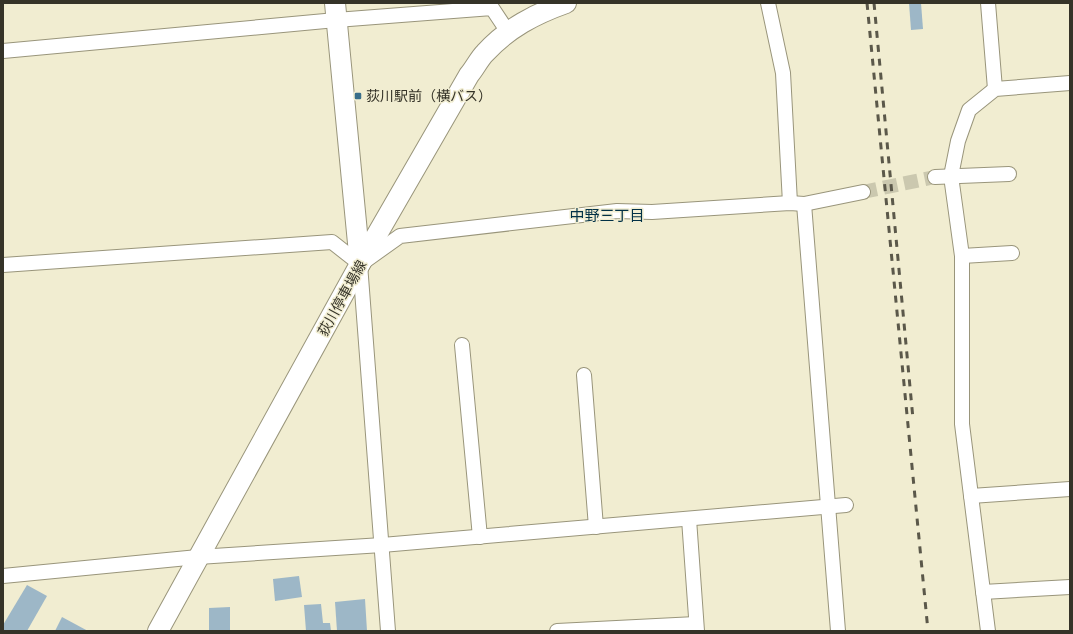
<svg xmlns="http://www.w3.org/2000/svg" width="1073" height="634" viewBox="0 0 1073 634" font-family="'Public Sans','Noto Sans JP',sans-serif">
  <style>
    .building { fill: #9db7c7 }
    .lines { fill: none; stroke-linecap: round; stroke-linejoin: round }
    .street-tunnel { stroke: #cbc8af; stroke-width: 14; stroke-dasharray: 14 7; stroke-linecap: butt }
    .street-casing { stroke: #99957b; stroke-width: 16 }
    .secondary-casing { stroke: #99957b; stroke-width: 22 }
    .street { stroke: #fff; stroke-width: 14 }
    .secondary { stroke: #fff; stroke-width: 20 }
    .rail { stroke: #5b584a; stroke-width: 3; stroke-dasharray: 7 7; stroke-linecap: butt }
    .poi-dot { fill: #396e8a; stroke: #f1edd1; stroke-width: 1.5 }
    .labels { text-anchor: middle; stroke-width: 3; stroke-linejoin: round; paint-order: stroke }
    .poi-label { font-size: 14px; fill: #353328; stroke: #f1edd1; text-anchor: start }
    .street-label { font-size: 14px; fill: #353328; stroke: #f1edd1 }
    .neighbourhood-label { font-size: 15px; fill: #023146; stroke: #f1edd1 }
  </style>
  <rect width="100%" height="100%" fill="#f1edd1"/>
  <g class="building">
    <polygon points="909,3 921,3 923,29 911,30"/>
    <polygon points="299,576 302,597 275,601 273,579"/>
    <polygon points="27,585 47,596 27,631 3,631 3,625"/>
    <polygon points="365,599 367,631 337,631 335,602"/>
    <polygon points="321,604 323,623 330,623 331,631 306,631 304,605"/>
    <polygon points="230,607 230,631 209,631 209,608"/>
    <polygon points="62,617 88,631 55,631"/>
  </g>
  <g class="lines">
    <polyline class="street-tunnel" points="863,192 935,177"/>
    <g class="street-casing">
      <g id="street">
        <polyline points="768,3 783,73 790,203"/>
        <polyline points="988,3 995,89"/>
        <polyline points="3,51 336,20 492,8 508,32"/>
        <polyline points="935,177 1009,174"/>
        <polyline points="804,204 838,631"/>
        <polyline points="962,256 1012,253"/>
        <polyline points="365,261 400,236 617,211 652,212 790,203 804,204 863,192"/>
        <polyline points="3,265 332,242 360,264 388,631"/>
        <polyline points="462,345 480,537"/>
        <polyline points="584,375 596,527"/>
        <polyline points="971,496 1070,489"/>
        <polyline points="689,519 697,631"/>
        <polyline points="3,576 198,557 382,545 846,505"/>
        <polyline points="983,592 1070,587"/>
        <polyline points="557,631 696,624"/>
        <polyline points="988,631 962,424 962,256 951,176 958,141 969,110 995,89 1070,83"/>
      </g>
    </g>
    <g class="secondary-casing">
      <g id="secondary">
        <polyline points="335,3 360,264"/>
        <path d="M158 631 360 264 469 75C475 68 479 59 485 53 508 28 535 14 566 3"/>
      </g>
    </g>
    <use href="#street" class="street"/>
    <use href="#secondary" class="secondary"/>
    <g class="rail">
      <polyline points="867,3 928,631"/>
      <polyline points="874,3 913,419"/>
    </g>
  </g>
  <rect class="poi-dot" x="354" y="92" width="8" height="8" rx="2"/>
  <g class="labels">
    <g class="poi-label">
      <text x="366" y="101">荻川駅前（横バス）</text>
    </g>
    <g class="street-label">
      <text transform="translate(342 298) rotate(-61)" y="5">荻川停車場線</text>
    </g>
    <g class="neighbourhood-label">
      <text x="607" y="221">中野三丁目</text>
    </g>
  </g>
  <rect width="1073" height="634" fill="none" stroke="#353328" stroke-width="8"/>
</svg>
